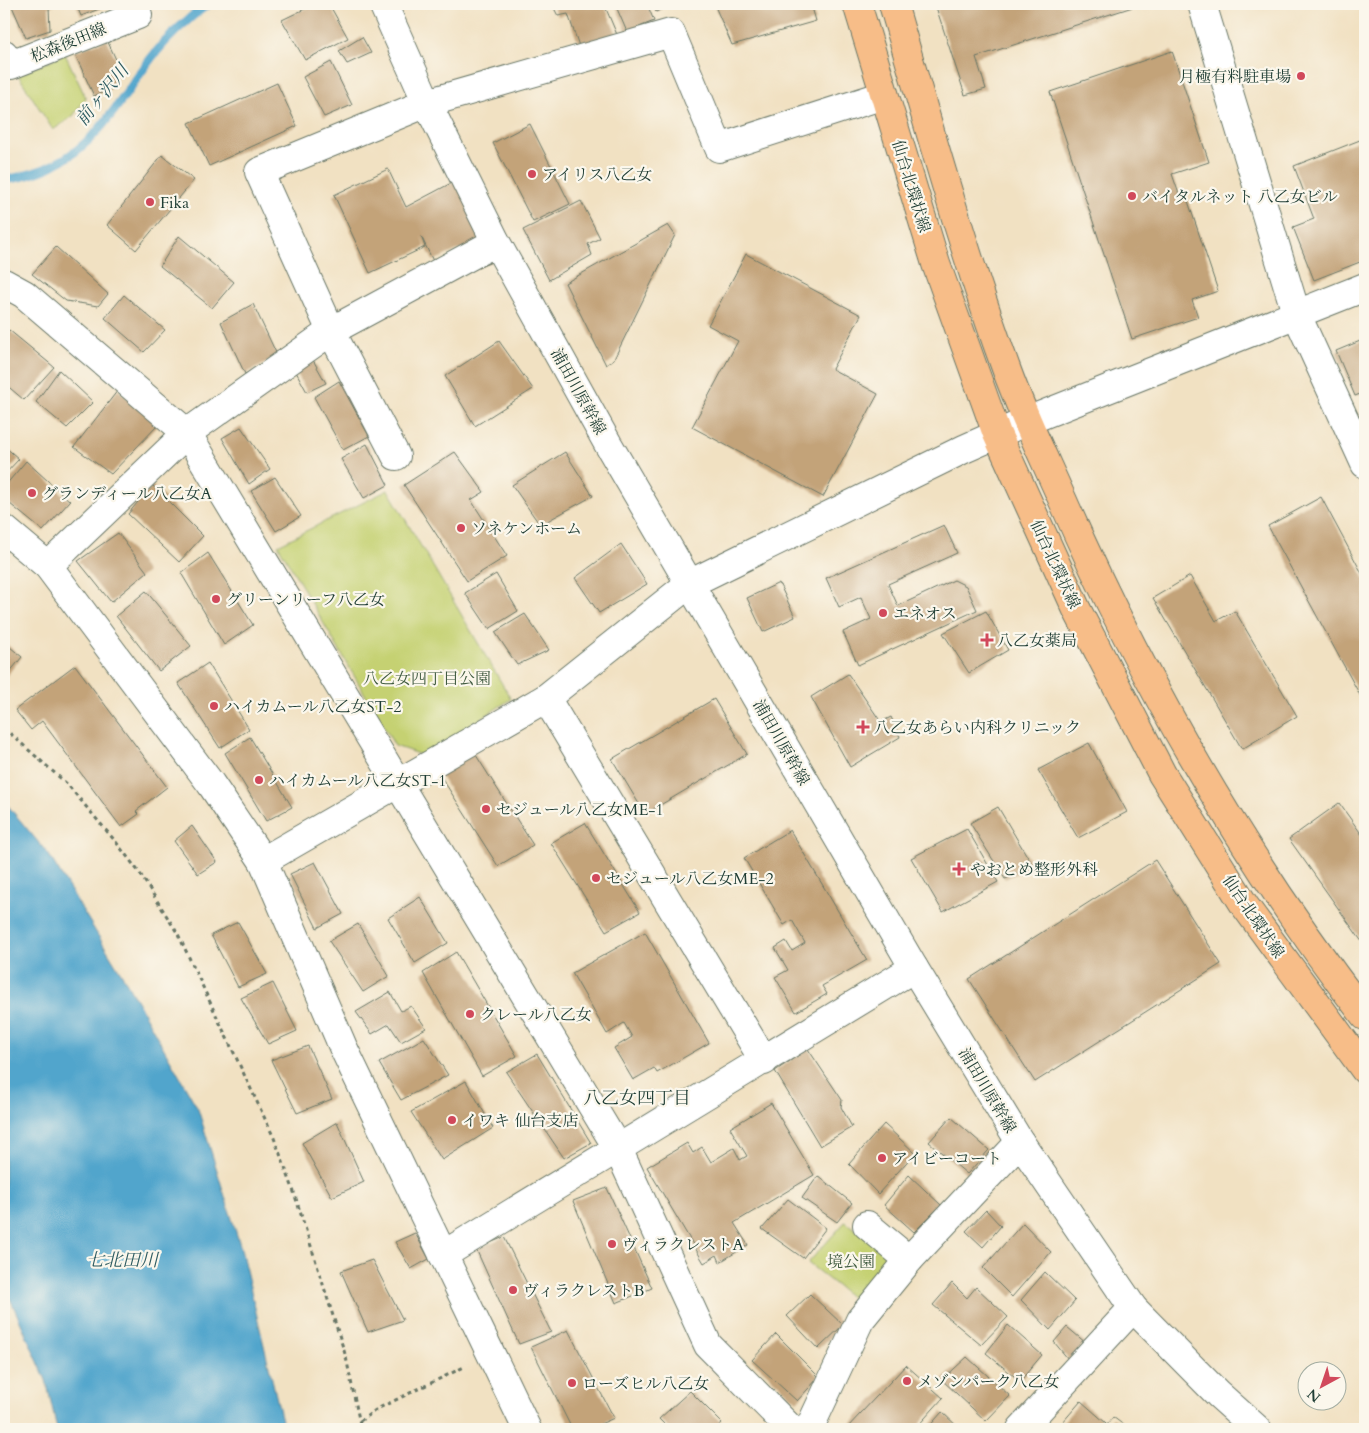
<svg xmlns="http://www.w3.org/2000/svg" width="1369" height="1433" viewBox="0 0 1369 1433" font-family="Cardo,'Noto Serif JP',serif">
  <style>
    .green { fill: #c5d172; stroke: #728753 }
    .water { fill: #51a5cc; stroke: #387180 }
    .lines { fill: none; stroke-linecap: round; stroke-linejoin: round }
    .stream { stroke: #51a5cc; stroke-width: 9 }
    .building { fill: #c3a379 }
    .minor-casing { stroke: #687666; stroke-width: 30 }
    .tertiary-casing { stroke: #687666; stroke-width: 30 }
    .primary-casing { stroke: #687666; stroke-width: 30 }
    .path { stroke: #687666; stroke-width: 3; stroke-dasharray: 4 4; stroke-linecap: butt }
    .minor { stroke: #fff; stroke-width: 28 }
    .tertiary { stroke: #fff; stroke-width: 28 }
    .primary { stroke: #f7bd88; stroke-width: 28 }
    .poi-dot { fill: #d1495b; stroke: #fbf7ec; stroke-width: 2 }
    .labels { text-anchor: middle; stroke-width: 4.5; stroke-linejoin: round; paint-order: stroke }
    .street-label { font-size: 16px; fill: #1f3d34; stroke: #fbf7ec }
    .poi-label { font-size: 16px; fill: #1f3d34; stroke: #fbf7ec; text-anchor: start }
    .park-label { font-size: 16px; fill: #405b40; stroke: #fbf7ec }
    .water-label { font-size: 18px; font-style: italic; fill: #2e5c62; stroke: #fbf7ec }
    .neighbourhood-label { font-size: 18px; fill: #1f3d34; stroke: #fbf7ec }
  </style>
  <rect width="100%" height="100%" fill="#fbf7ec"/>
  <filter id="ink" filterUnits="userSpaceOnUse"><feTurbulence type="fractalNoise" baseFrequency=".02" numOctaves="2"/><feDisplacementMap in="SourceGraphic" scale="10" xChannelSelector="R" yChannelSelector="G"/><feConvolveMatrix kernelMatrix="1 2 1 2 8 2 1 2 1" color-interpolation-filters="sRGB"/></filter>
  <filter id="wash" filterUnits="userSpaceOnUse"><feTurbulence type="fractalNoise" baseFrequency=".0096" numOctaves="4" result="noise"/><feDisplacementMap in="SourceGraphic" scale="20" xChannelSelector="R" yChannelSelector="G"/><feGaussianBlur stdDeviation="1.12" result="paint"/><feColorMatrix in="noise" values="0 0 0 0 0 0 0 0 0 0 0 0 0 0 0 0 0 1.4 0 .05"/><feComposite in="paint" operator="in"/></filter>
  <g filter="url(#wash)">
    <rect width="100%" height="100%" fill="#f1e1c2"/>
    <g class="green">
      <polygon points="65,54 86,98 73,116 53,130 18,75"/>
      <polygon points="388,490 511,699 424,756 395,746 278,545"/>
      <polygon points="845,1222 898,1259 856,1301 808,1263"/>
    </g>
    <polygon class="water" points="4,801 49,855 124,978 198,1109 240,1245 284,1429 57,1429 46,1380 4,1285"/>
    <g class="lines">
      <path class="stream" d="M4 180C22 177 39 173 55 164 99 143 124 94 152 57 168 37 187 19 208 4"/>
    </g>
    <g id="blocks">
      <g class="building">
        <polygon points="11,4 56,4 49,7 50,30 26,38"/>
        <polygon points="76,4 112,4 81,16"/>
        <polygon points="315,4 329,4 348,38 305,60 282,20"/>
        <polygon points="552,4 604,4 618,37 580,49 568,14 558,16"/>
        <polygon points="615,4 647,4 654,21 627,32"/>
        <polygon points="653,4 672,4 656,12"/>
        <polygon points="714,4 811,4 816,21 732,45"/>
        <polygon points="935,4 1142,4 976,57 986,89 965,95"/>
        <polygon points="362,37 371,53 347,64 339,51"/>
        <polygon points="107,40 119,66 113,88 94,96 74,52"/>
        <polygon points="1172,51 1209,162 1172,174 1180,197 1186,195 1218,291 1192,300 1198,317 1132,339 1050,92"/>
        <polygon points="331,62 352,105 324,117 303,77"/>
        <polygon points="277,83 297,126 209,166 189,123"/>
        <polygon points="530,124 570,204 533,222 493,143"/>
        <polygon points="1365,138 1365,260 1314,280 1293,227 1314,219 1294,166"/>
        <polygon points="162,155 194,180 136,250 107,225"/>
        <polygon points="388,169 406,207 457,180 494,261 475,269 460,249 433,261 421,236 425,247 370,273 334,195"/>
        <polygon points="581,201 600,238 588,244 592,255 549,280 523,230"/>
        <polygon points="668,225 675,235 614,359 606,365 565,283"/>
        <polygon points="179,236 234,282 212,308 160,266"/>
        <polygon points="56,247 108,294 98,306 66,301 32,274"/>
        <polygon points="746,254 861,315 832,369 878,394 823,497 692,427 738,341 708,325"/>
        <polygon points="124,295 165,330 144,352 105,318"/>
        <polygon points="253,304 278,357 245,374 221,322"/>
        <polygon points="9,330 54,367 24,400 4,383 4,336"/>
        <polygon points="1365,339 1365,392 1355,396 1336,351"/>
        <polygon points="499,341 533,389 475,426 445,376"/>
        <polygon points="313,360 326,383 307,392 295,370"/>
        <polygon points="59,370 93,402 67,428 36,402"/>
        <polygon points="339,381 369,436 343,450 314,397"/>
        <polygon points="118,390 159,424 111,474 74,447"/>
        <polygon points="241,427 270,469 249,484 222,438"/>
        <polygon points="367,444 388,485 364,498 341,459"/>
        <polygon points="4,446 19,459 4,475"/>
        <polygon points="455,452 484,492 471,500 507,556 467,581 404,485"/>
        <polygon points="565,452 593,496 540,525 512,485"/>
        <polygon points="26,461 70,501 43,531 4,499 4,487"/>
        <polygon points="275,477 301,516 276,531 251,491"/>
        <polygon points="152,485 203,536 179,562 128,514"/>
        <polygon points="1321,497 1365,579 1365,695 1361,697 1268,526"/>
        <polygon points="944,525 957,553 888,584 898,606 954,580 966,586 977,610 858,665 843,632 871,619 861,597 839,607 826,578"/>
        <polygon points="118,533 147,572 111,602 78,561"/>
        <polygon points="621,544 647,584 599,613 575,578"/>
        <polygon points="208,553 253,625 224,645 181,573"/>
        <polygon points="496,574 518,611 489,629 465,593"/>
        <polygon points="1190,576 1216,621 1235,611 1297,716 1242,749 1153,598"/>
        <polygon points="779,583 795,617 763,632 747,598"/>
        <polygon points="146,591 191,646 159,671 116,616"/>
        <polygon points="986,611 1008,650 969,673 943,633"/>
        <polygon points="525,614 549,650 517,665 495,632"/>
        <polygon points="4,642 22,657 4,679"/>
        <polygon points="208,663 249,729 220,748 178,683"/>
        <polygon points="75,665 167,787 136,811 139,814 121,827 42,721 31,730 15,710"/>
        <polygon points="848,674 881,722 891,717 900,737 850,767 811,697"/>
        <polygon points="714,699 747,754 645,814 612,759"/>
        <polygon points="250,737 292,807 266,821 225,753"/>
        <polygon points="1089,743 1127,812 1078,838 1038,770"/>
        <polygon points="474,752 533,845 498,866 438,772"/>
        <polygon points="1339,803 1365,839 1365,946 1289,839"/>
        <polygon points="998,807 1033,866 1005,879 970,823"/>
        <polygon points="585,823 640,912 606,931 551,843"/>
        <polygon points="192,826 217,862 198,874 174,841"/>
        <polygon points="967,829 998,882 943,912 911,858"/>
        <polygon points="790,830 867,960 822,986 827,994 796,1012 775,977 788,970 775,948 786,941 792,951 805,943 792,920 784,925 744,858"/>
        <polygon points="1155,860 1221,964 1035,1082 969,979"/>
        <polygon points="315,862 343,914 317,928 290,874"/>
        <polygon points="420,897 448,943 415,963 388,918"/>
        <polygon points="238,922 267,974 238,987 211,935"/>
        <polygon points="358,924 389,976 363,992 329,941"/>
        <polygon points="645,932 709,1043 657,1073 654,1068 633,1080 614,1048 632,1037 624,1023 607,1034 572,973"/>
        <polygon points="456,952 517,1056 482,1076 423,973"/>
        <polygon points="273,983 297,1031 268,1044 241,998"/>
        <polygon points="390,992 401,1011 411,1006 426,1028 401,1042 389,1024 372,1034 356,1012"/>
        <polygon points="424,1038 448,1075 401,1100 379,1063"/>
        <polygon points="308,1046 332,1099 297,1113 271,1060"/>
        <polygon points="808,1049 842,1100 841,1107 852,1127 820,1146 775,1071"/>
        <polygon points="537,1054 591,1143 564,1158 506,1072"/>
        <polygon points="466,1081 493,1128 442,1160 411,1112"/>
        <polygon points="771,1103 814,1175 734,1223 748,1245 720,1262 717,1255 704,1263 647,1167 687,1143 693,1153 702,1147 711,1162 734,1148 740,1160 747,1156 730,1128"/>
        <polygon points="951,1117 989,1150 967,1174 929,1142"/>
        <polygon points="337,1122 364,1182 332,1197 302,1143"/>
        <polygon points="884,1124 915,1153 878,1194 849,1164"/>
        <polygon points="909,1175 941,1205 914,1232 884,1205"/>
        <polygon points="818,1176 852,1203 837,1222 802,1198"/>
        <polygon points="607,1188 652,1288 616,1303 573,1201"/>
        <polygon points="788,1199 826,1228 803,1258 762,1229"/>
        <polygon points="986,1210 1001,1226 983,1247 966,1231"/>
        <polygon points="1023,1223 1051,1252 1012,1297 983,1268"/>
        <polygon points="415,1233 429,1259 411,1269 395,1242"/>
        <polygon points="504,1237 551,1332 519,1344 476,1249"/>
        <polygon points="372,1260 403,1320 368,1332 341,1271"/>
        <polygon points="1045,1272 1075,1301 1050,1330 1021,1300"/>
        <polygon points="952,1283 967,1298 976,1287 1008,1317 981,1345 933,1305"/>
        <polygon points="810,1294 843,1325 818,1349 787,1316"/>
        <polygon points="1008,1325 1042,1355 1020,1381 986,1353"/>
        <polygon points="1067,1327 1086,1343 1069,1360 1054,1342"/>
        <polygon points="568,1330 614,1418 589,1429 572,1429 531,1347"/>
        <polygon points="776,1334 819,1377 797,1401 752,1360"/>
        <polygon points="967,1357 1010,1396 986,1421 942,1380"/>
        <polygon points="906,1365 943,1398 915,1429 846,1429"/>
        <polygon points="690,1391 722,1423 715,1429 669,1429 659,1419"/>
        <polygon points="1081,1401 1106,1423 1100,1429 1071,1429 1062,1423"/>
        <polygon points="942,1412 960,1429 927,1429"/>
        <polygon points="1113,1417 1129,1429 1104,1429"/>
      </g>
    </g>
  </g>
  <g filter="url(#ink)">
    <use href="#blocks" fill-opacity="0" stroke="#687666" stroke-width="1"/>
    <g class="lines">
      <g class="minor-casing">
        <g id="minor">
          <polyline points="1202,4 1296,313 1365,464"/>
          <polyline points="4,54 11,65 138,15"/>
          <polyline points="4,283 24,294 187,433 618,1149 708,1345 791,1429"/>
          <polyline points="1027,421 1365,287"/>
          <polyline points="396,456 331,331 259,172 427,103 671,33 719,148 884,95"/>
          <polyline points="4,529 48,566 211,784 263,861 343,1047 527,1429"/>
          <polyline points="48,566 187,433 331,331 496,242"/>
          <polyline points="546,698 764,1061"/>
          <polyline points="263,861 546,698 689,584"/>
          <polyline points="867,1225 909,1260"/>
          <polyline points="443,1255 914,968"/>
          <polyline points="809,1429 860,1320 909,1260 1020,1142"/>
          <polyline points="1021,1429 1133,1308"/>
        </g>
      </g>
      <g class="tertiary-casing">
        <g id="tertiary">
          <polyline points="383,4 427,103 496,242 608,444 914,968 1020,1142 1133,1308 1218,1394 1257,1429"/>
          <polyline points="689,584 964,449 1027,421"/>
        </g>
      </g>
      <g class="primary-casing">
        <g id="primary">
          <polyline points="857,4 936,264 997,434 1077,610 1162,774 1245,906 1365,1070"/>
          <path d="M893 4C929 127 963 251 1007 371 1023 415 1044 458 1063 501 1143 683 1244 858 1365 1016"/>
        </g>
      </g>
      <g class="path">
        <polyline points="4,728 67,784 116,842 139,872 178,934 274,1138 292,1186 346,1357 361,1429"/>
        <polyline points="360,1421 377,1409 466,1366"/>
      </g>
      <use href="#minor" class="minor"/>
      <use href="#tertiary" class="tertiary"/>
      <use href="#primary" class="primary"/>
    </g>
  </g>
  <g class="poi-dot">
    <circle cx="1301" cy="76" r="5"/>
    <circle cx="532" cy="174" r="5"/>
    <circle cx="1132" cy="196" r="5"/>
    <circle cx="150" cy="202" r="5"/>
    <circle cx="32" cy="493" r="5"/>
    <circle cx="461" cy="528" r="5"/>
    <circle cx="216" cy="599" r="5"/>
    <circle cx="883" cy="613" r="5"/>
    <path d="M984.5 632.5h5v5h5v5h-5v5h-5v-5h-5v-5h5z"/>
    <circle cx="214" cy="706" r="5"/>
    <path d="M860.5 719.5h5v5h5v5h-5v5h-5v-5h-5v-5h5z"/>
    <circle cx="259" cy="780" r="5"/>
    <circle cx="486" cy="809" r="5"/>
    <path d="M956.5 861.5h5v5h5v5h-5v5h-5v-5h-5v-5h5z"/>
    <circle cx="596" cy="878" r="5"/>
    <circle cx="470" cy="1014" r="5"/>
    <circle cx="452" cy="1120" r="5"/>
    <circle cx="882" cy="1158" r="5"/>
    <circle cx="612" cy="1244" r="5"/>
    <circle cx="513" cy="1290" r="5"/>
    <circle cx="907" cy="1381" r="5"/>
    <circle cx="572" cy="1383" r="5"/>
  </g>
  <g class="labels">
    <g class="street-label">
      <text transform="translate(68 42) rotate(-22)" y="6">松森後田線</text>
      <text transform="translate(912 186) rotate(73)" y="6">仙台北環状線</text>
      <text transform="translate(579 391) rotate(61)" y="6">浦田川原幹線</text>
      <text transform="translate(1056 564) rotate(65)" y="6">仙台北環状線</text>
      <text transform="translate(782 742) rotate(60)" y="6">浦田川原幹線</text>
      <text transform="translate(1254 916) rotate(56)" y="6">仙台北環状線</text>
      <text transform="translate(988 1090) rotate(59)" y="6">浦田川原幹線</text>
    </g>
    <g class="poi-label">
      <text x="1291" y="82" text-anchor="end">月極有料駐車場</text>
      <text x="542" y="180">アイリス八乙女</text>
      <text x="1142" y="202">バイタルネット 八乙女ビル</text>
      <text x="160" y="208">Fika</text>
      <text x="42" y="499">グランディール八乙女A</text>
      <text x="471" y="534">ソネケンホーム</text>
      <text x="226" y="605">グリーンリーフ八乙女</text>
      <text x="893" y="619">エネオス</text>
      <text x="997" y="646">八乙女薬局</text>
      <text x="224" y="712">ハイカムール八乙女ST-2</text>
      <text x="874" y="733">八乙女あらい内科クリニック</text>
      <text x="269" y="786">ハイカムール八乙女ST-1</text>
      <text x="496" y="815">セジュール八乙女ME-1</text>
      <text x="970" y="875">やおとめ整形外科</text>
      <text x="606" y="884">セジュール八乙女ME-2</text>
      <text x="480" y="1020">クレール八乙女</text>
      <text x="462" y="1126">イワキ 仙台支店</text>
      <text x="892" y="1164">アイビーコート</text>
      <text x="622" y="1250">ヴィラクレストA</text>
      <text x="523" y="1296">ヴィラクレストB</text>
      <text x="917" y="1387">メゾンパーク八乙女</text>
      <text x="582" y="1389">ローズヒル八乙女</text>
    </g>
    <g class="park-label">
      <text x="427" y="684">八乙女四丁目公園</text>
      <text x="851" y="1267">境公園</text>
    </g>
    <g class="water-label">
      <text transform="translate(102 95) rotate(-51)" y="6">前ヶ沢川</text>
      <text x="122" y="1266">七北田川</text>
    </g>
    <g class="neighbourhood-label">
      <text x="637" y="1104">八乙女四丁目</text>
    </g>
  </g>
  <rect width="1369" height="1433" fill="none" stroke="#fbf7ec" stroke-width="20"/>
  <g transform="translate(1322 1386) rotate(220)"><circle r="24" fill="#fbf7ec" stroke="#a3ada2"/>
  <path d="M0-4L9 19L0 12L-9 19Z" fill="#d1495b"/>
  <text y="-8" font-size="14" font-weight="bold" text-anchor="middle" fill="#1f3d34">N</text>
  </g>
</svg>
